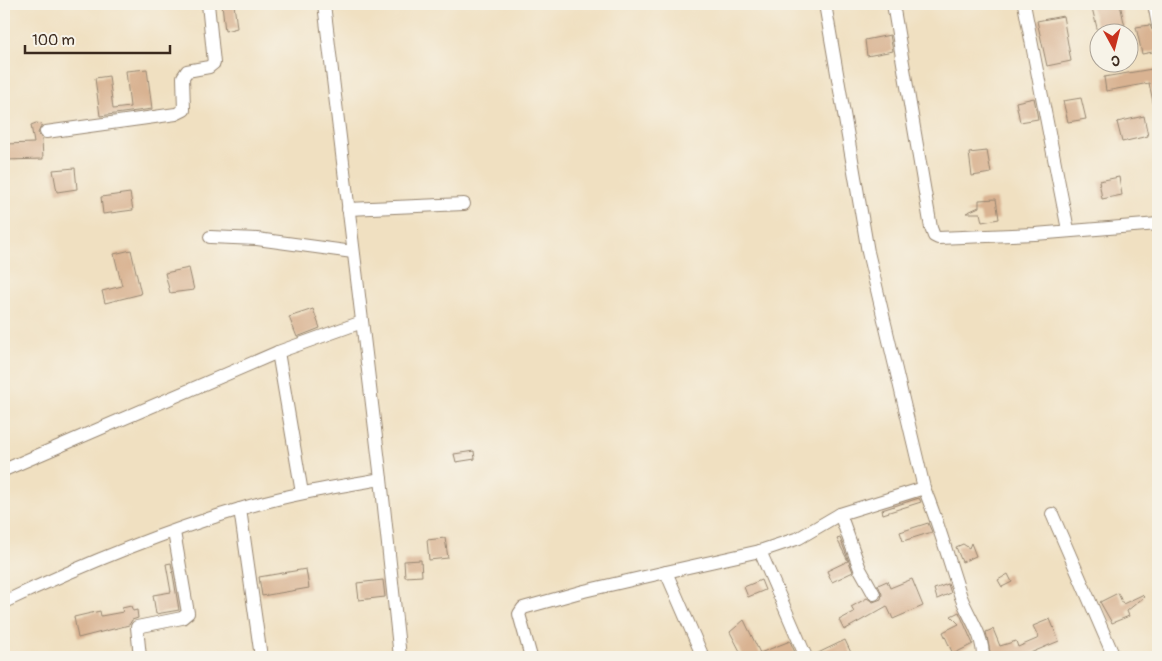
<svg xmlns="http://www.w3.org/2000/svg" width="1162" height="661" viewBox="0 0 1162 661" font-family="Pangolin,sans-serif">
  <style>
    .building { fill: #d9b392 }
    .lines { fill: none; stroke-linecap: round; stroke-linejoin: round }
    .minor-casing { stroke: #968570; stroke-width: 14 }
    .minor { stroke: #fff; stroke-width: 12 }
  </style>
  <rect width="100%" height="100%" fill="#f7f3e8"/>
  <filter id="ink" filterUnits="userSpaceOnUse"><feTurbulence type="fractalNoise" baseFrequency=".02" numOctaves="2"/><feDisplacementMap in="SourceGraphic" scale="10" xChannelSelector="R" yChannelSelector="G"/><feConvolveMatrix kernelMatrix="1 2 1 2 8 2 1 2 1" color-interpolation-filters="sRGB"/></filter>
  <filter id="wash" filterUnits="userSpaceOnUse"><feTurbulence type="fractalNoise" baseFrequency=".0096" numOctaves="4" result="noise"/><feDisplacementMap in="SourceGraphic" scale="20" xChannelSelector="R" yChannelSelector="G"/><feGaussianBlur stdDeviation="1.12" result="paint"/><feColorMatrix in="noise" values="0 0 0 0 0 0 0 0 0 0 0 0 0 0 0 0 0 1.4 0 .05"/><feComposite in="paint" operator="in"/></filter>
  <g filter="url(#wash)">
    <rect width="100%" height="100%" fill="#f0e0c1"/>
    <g id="blocks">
      <g class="building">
        <polygon points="222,4 234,4 237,28 225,31"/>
        <polygon points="1091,4 1120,4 1125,27 1098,32"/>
        <polygon points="1063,16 1071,61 1047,66 1037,21"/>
        <polygon points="1150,25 1152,30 1156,33 1158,51 1142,54 1136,27"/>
        <polygon points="890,35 893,51 867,56 865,40"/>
        <polygon points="1158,68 1158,110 1155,111 1149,83 1106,91 1104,77"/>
        <polygon points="147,69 152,109 100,116 95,78 109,76 113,109 130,107 126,71"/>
        <polygon points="1034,98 1038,119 1020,122 1016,102"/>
        <polygon points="1081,98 1086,119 1068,122 1063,101"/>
        <polygon points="1144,116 1148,136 1122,142 1117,122"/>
        <polygon points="36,123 42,124 38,133 42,139 43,159 5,160 5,144 34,143 31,125"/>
        <polygon points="987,151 991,173 972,176 969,153"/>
        <polygon points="75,168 77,189 57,192 53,170"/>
        <polygon points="1119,177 1122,195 1102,199 1099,181"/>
        <polygon points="130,193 133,210 103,214 101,197"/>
        <polygon points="996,199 999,219 982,222 980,213 966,213 979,207 979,200"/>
        <polygon points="131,250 141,294 105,303 102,291 122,286 114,254"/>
        <polygon points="189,268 194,290 170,293 165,273"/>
        <polygon points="313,309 320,328 297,337 289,317"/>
        <polygon points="474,451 475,459 456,462 454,454"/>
        <polygon points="919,498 921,502 883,514 882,510"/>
        <polygon points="928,523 932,532 903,541 900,532"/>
        <polygon points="445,538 448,558 429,560 427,540"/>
        <polygon points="840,538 853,572 832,582 827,571 848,561 837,539"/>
        <polygon points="971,543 976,556 962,562 956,547 963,544 969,548"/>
        <polygon points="421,560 422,576 405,577 404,561"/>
        <polygon points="171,563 179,610 156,614 153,595 171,592 166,564"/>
        <polygon points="306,569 309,588 262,596 259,577"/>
        <polygon points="1008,574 1012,582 1002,587 998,580"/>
        <polygon points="912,579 923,606 893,619 887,606 844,630 839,620 854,612 851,607 867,598 873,602 881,599 882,594 878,585 887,581 890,588"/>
        <polygon points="383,580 385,597 359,600 357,583"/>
        <polygon points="761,580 765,590 748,597 744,587"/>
        <polygon points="948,584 951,593 937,599 934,589"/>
        <polygon points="1118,593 1123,604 1142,595 1144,597 1127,611 1129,616 1112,623 1100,602"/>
        <polygon points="131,606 133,611 137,610 138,618 132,620 129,625 78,638 74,617 100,611 101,616 123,612 122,608"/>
        <polygon points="959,612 973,644 953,654 943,632 959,624 951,616"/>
        <polygon points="1050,619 1059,641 1028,654 1028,653 1015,657 991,657 986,632 993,629 1000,646 1016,641 1018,647 1039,638 1033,626"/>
        <polygon points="744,620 760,653 790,641 797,657 743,657 730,632"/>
        <polygon points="845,640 853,657 814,657 814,655"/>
      </g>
    </g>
  </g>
  <g filter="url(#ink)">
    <use href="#blocks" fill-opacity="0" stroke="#968570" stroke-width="1"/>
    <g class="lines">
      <g class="minor-casing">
        <g id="minor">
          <polyline points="324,4 381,479 400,657"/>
          <path d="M825 4 868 252 924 488C939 524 949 561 961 597 969 618 983 634 983 657"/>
          <polyline points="893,4 931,228 934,236 938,238 1035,234 1158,224"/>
          <polyline points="1024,4 1068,230"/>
          <polyline points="1154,4 1158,25"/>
          <polyline points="46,132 176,114 184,110 183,77 187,71 209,67 214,63 208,4"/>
          <polyline points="348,209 464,204"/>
          <polyline points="210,237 257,239 353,252"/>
          <polyline points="278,352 302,493"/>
          <polyline points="4,470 278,352 362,322"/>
          <polyline points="240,509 261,657"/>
          <polyline points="1052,514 1114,657"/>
          <polyline points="760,551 799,538 840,514"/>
          <polyline points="666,572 760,551 806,657"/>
          <polyline points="874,594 860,569 840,514 924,488"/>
          <path d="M4 602C80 566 159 533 240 509 286 495 334 487 381 479"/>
          <polyline points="140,657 137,627 182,618 188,613 174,532"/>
          <polyline points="531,657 519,614 523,608 584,591 666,572 703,657"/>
        </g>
      </g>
      <use href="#minor" class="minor"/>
    </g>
  </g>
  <rect width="1162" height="661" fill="none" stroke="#f7f3e8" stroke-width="20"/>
  <g transform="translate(1114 48) rotate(173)"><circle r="24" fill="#f7f3e8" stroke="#aca397"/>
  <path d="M0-4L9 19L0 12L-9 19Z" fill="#c8321e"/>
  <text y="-8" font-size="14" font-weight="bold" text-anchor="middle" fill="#3b2a1e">С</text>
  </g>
  <path d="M25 45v8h145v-8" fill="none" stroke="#3b2a1e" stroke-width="2.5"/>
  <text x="32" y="45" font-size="15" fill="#3b2a1e" stroke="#f7f3e8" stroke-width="4" paint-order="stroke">100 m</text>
</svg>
